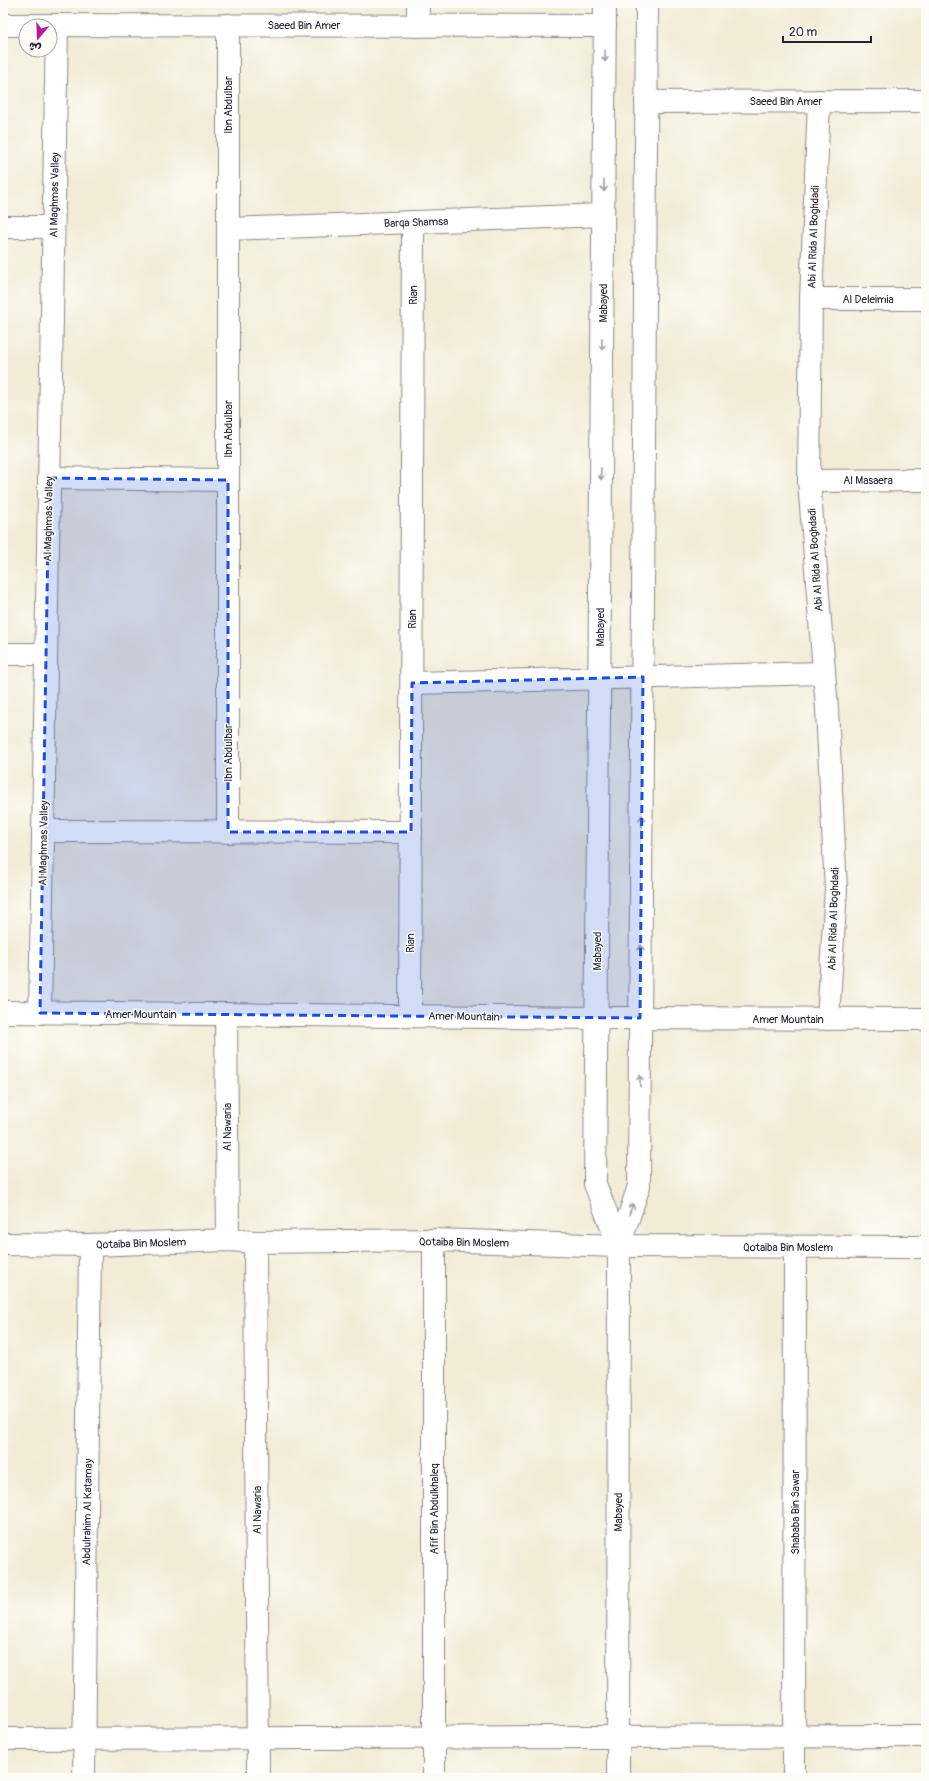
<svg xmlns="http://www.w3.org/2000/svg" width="929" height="1781" viewBox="0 0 929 1781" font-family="Pangolin,'Playpen Sans Arabic',sans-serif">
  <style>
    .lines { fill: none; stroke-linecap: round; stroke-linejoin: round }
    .minor-casing { stroke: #8a8788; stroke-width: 24 }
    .minor { stroke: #fff; stroke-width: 22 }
    .oneway { stroke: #9c9ca7 }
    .marked { fill: #1d4ed8; fill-opacity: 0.2; stroke: #1d4ed8; stroke-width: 3; stroke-dasharray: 8 5; stroke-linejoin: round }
    .labels { text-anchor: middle; stroke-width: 3; stroke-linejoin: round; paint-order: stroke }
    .street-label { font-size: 11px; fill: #22223b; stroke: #fdfcf7 }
  </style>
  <rect width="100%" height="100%" fill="#fdfcf7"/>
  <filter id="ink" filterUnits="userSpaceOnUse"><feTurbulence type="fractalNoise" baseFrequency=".025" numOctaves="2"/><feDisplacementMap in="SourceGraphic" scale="8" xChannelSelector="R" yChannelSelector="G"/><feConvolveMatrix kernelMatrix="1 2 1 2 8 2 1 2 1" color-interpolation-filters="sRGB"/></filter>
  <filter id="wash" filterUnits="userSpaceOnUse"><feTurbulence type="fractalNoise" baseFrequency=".012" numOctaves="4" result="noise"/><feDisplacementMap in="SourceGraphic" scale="16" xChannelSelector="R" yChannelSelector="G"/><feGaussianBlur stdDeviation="0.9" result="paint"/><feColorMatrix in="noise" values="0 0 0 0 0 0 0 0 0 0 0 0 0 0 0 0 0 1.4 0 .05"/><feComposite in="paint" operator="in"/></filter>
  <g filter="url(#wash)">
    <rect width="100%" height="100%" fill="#f2ecd6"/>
  </g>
  <g filter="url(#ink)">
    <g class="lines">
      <g class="minor-casing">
        <g id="minor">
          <polyline points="605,3 595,1184 619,1246"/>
          <polyline points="3,25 605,26"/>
          <polyline points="418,26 418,3"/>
          <polyline points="819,101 811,299 809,481 827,709 836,889 828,1019"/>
          <polyline points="646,102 926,101"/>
          <polyline points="3,227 53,227"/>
          <polyline points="228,229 603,215"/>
          <polyline points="811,299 926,299"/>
          <polyline points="49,478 228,480"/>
          <polyline points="809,481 926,480"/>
          <polyline points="3,654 46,654"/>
          <polyline points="412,683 824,673"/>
          <polyline points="43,831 411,832"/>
          <polyline points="228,832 228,25"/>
          <polyline points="3,1012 597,1018 926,1019"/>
          <polyline points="40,1013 57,25"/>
          <polyline points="226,1014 228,1240"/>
          <polyline points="410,1016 413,222"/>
          <polyline points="255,1242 258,1778"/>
          <polyline points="3,1244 90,1245 228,1240 255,1242 434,1240 619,1246 926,1247"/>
          <polyline points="3,1739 926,1736"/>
          <polyline points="84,1778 90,1245"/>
          <polyline points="434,1778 434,1240"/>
          <polyline points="618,1778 619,1246 639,1186 647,3"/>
          <polyline points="794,1778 795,1247"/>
        </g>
      </g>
      <use href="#minor" class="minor"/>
    </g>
    <defs><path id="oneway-shaft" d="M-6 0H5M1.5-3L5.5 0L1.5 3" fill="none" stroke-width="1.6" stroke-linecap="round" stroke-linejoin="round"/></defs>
    <g class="oneway">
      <use href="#oneway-shaft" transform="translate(605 56) rotate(90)"/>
      <use href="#oneway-shaft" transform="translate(604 186) rotate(90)"/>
      <use href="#oneway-shaft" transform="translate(602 344) rotate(90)"/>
      <use href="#oneway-shaft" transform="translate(601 474) rotate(90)"/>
      <use href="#oneway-shaft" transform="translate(642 821) rotate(-90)"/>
      <use href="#oneway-shaft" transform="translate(641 951) rotate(-90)"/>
      <use href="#oneway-shaft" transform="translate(640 1081) rotate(-90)"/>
      <use href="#oneway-shaft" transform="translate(631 1209) rotate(-71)"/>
    </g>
  </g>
  <path class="marked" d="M49 478 228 480V832H411L412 683 643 677 640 1018 40 1013Z"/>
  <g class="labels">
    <g class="street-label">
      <text x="304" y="29">Saeed Bin Amer</text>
      <text x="786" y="105">Saeed Bin Amer</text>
      <text transform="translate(228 105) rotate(-90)" y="4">Ibn Abdulbar</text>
      <text transform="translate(54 195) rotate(-89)" y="4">Al Maghmas Valley</text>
      <text transform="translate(416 222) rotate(-2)" y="4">Barqa Shamsa</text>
      <text transform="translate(813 237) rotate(-88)" y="4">Abi Al Rida Al Boghdadi</text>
      <text transform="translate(413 295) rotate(-90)" y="4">Rian</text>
      <text x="868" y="303">Al Deleimia</text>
      <text transform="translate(603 303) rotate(-90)" y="4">Mabayed</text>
      <text transform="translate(228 429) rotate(-90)" y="4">Ibn Abdulbar</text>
      <text x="868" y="484">Al Masaera</text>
      <text transform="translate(48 519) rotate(-89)" y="4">Al Maghmas Valley</text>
      <text transform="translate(815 560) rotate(-94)" y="4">Abi Al Rida Al Boghdadi</text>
      <text transform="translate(412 619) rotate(-90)" y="4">Rian</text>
      <text transform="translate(600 627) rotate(-90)" y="4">Mabayed</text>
      <text transform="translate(228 753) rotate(-90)" y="4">Ibn Abdulbar</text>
      <text transform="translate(43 843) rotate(-89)" y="4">Al Maghmas Valley</text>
      <text transform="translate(833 919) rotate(-88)" y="4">Abi Al Rida Al Boghdadi</text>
      <text transform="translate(410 943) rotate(-90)" y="4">Rian</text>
      <text transform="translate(597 951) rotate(-90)" y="4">Mabayed</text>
      <text x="141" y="1018">Amer Mountain</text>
      <text transform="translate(464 1016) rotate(1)" y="4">Amer Mountain</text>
      <text x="788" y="1023">Amer Mountain</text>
      <text transform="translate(227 1127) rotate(-90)" y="4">Al Nawaria</text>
      <text transform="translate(464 1242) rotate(1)" y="4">Qotaiba Bin Moslem</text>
      <text transform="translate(141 1243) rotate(-2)" y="4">Qotaiba Bin Moslem</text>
      <text x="788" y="1251">Qotaiba Bin Moslem</text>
      <text transform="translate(434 1509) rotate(-90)" y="4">Afif Bin Abdulkhaleq</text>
      <text transform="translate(257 1510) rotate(-90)" y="4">Al Nawaria</text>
      <text transform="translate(87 1512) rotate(-89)" y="4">Abdulrahim Al Katamay</text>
      <text transform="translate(618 1512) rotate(-90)" y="4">Mabayed</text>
      <text transform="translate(795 1512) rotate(-90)" y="4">Shababa Bin Sawar</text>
    </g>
  </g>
  <rect width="929" height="1781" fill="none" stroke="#fdfcf7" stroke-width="16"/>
  <g transform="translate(38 38) rotate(199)"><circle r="19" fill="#fdfcf7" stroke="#a5a5ac"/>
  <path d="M0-3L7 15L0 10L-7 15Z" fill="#b5179e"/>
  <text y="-6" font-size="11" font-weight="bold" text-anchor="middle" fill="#22223b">ش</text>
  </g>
  <path d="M783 36v6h88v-6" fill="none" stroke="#22223b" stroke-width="2"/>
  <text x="789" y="36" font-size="12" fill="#22223b" stroke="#fdfcf7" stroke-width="3" paint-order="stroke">20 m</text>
</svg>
